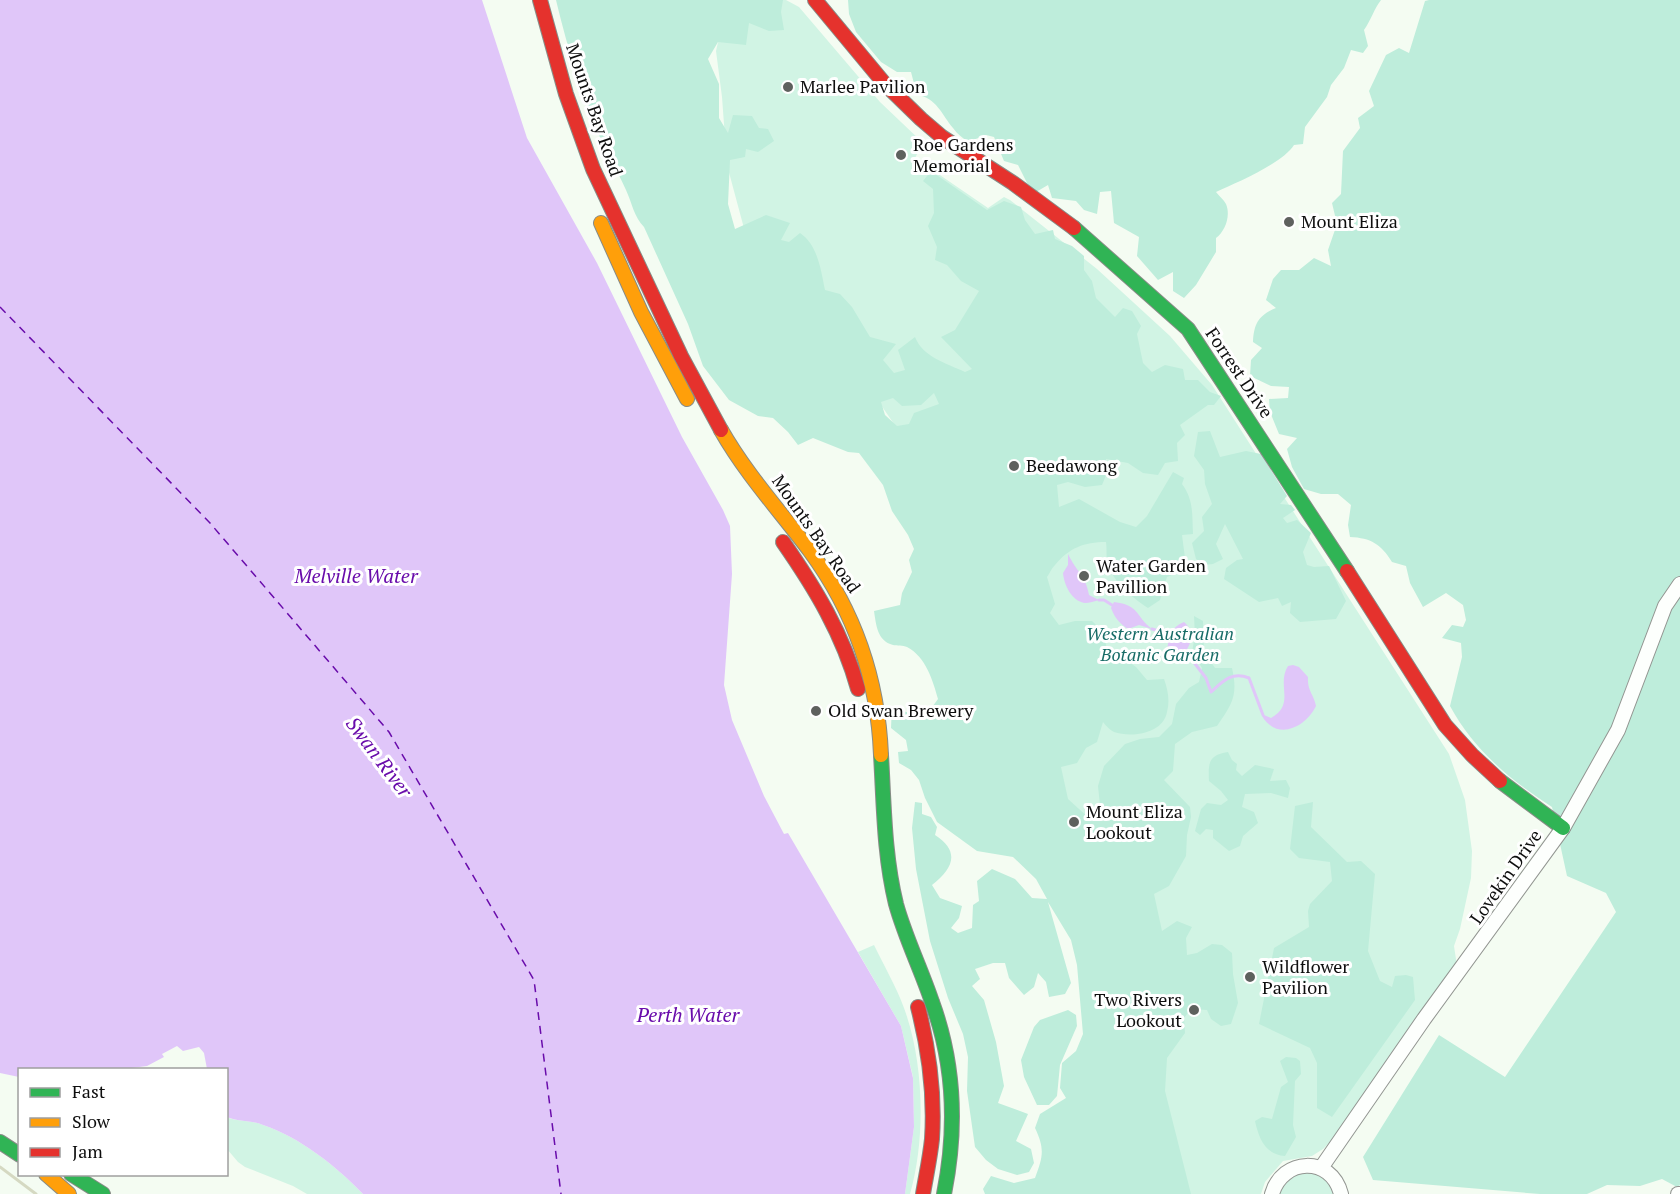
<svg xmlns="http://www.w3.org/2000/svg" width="1680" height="1194" viewBox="0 0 1680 1194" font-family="'PT Serif',serif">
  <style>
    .green { fill: #d1f4e4 }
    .forest { fill: #beeddb; fill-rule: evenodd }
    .water { fill: #e0c6f9 }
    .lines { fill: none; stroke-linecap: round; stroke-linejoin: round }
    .stream { stroke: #e0c6f9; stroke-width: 3 }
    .ferry { stroke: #690cab; stroke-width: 1.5; stroke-dasharray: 8 6; stroke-linecap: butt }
    .street-casing { stroke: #929591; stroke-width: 16 }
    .fast-casing { stroke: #888c87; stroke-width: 16 }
    .slow-casing { stroke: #888c87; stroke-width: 16 }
    .jam-casing { stroke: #888c87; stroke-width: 16 }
    .street { stroke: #fdfffd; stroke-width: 14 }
    .fast { stroke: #30b455; stroke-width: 14 }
    .slow { stroke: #ff9f0a; stroke-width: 14 }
    .jam { stroke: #e5322d; stroke-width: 14 }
    .rail { stroke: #d5d9c2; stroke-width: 3 }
    .poi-dot { fill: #5e615e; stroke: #fff; stroke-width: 2 }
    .labels { text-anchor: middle; stroke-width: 6; stroke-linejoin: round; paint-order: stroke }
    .poi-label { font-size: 18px; fill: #0e0e0e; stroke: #fff; text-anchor: start }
    .street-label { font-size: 18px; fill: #0e0e0e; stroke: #fff }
    .park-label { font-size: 18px; font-style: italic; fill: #186c67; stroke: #fff }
    .water-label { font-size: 20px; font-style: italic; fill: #690cab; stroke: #fff }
  </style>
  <rect width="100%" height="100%" fill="#f4fcf2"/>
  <g class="green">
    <polygon points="748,0 786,0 799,7 880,102 922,142 922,145 915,158 988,208 1004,197 1010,200 1097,269 1170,336 1212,385 1449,754 1465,800 1472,851 1471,878 1460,929 1454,946 1457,966 1337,1135 1323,1149 1312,1156 1283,1161 1265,1182 1261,1194 1164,1194 1074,846 917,450 894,424 870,389 745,232 727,165 722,97 716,51 720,34"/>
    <path d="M874 945C884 966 896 986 904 1008 924 1062 926 1138 910 1194H905L914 1127 913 1077 901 1026 858 952Z"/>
    <path d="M226 1117C238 1122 252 1120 263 1125 301 1138 336 1166 363 1194H307L293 1186 245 1167 238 1162 227 1149Z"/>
    <polygon points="1298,1171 1318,1172 1332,1185 1334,1194 1277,1194 1281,1186"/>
  </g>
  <g class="forest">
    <path d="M556 0H783L781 12 784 30 769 31 749 23 746 45 718 42 708 59 719 84V118L728 133 733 115 752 116 759 128 768 129 774 141 758 152 746 149 745 157 730 160 728 204 735 229 766 215 790 223 781 240 789 242 800 233C818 245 821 271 825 290L840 294 852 307 870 337 896 344 883 360 894 373 905 370 898 350 915 337C923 357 946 363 965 372L972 369 941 337 955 330 979 291 961 281 947 265 935 260 937 247 928 226 934 213 933 189 923 181 931 171 987 210 1004 201 1021 207 1025 220 1035 234 1053 230 1055 239 1072 246 1084 256V270L1092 281 1096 298 1115 317 1123 308 1132 311 1141 326 1137 334 1143 363 1152 372 1165 365 1183 369 1185 380H1198L1210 392 1221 396 1214 405H1208L1180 425 1185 435 1177 443 1178 461 1165 463 1158 475 1143 473 1128 463 1106 459 1107 473 1102 485 1085 487 1068 482 1057 485 1059 507 1079 499 1120 522 1136 527 1147 516 1173 472 1184 478 1182 484C1194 500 1192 515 1193 534L1182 535 1185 558 1179 572 1167 577 1160 600 1148 608C1132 597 1112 582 1107 561 1106 555 1107 548 1106 542 1084 542 1069 548 1055 565 1051 569 1050 573 1047 577L1055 604 1050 613 1059 625 1075 621H1092C1110 638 1103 647 1113 664L1130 659 1129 662 1136 667 1147 680 1164 679C1168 690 1170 701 1167 712 1163 734 1131 738 1114 732 1110 730 1106 726 1103 722L1097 742 1086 748 1077 763 1061 767 1068 799 1090 819 1101 815 1098 786 1104 766 1125 744 1140 739 1159 737 1172 724 1176 704 1189 688 1199 682 1202 668 1192 652 1195 636 1194 616 1203 621 1204 652 1215 668H1232C1238 695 1233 703 1217 726L1192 732 1175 744 1173 771 1164 780 1190 807 1191 817 1187 835 1186 856 1169 886 1154 894 1162 931 1177 921 1192 927 1186 938 1187 955 1197 953 1212 944 1222 945 1232 953 1233 974 1238 1003 1231 1024 1221 1026 1211 1019 1207 1010 1191 1009 1184 1018 1185 1033 1167 1058 1165 1091 1191 1194H985L983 1189 991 1176 1014 1183 1035 1178C1043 1157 1045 1149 1035 1128L1040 1114 1066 1098 1060 1088 1062 1063 1076 1051 1083 1034 1077 965 1071 940 1048 902 1071 983 1065 994 1049 997 1046 982 1038 973 1034 987 1024 995 1009 978 1005 963H993L975 969 980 979 972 986 984 1000 996 1042 1004 1086 998 1103 1028 1114 1016 1141 1031 1149 1034 1163 1029 1172 1017 1175 998 1169 986 1160 975 1147 967 1091 968 1057 963 1034 948 998 930 941 916 869 912 828 915 802 922 803V814L931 817 937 827 935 835C960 851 954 868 932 885L940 898 962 906 959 918 951 928 958 933 972 928 973 905 979 901 977 881 992 869 1015 879 1032 898 1047 899 1036 879 1013 857 977 851 937 822 925 798 919 780 911 770 899 763 898 752 908 751 906 740 891 728 892 706 906 712 927 714 938 699C933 681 926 657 907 647 903 645 897 646 893 645 877 641 876 624 874 611L900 605 902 593 912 572 909 560 914 549 908 535 892 511 883 485 859 453 848 452 813 438 798 445 788 432 773 418 758 416 729 400 703 366 688 324 644 227C634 217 632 203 626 190 620 176 612 163 605 149 584 101 568 51 556 0ZM934 393 939 404 914 413 909 424 897 426 885 415 881 402 893 398 902 406 921 405Z"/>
    <path d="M848 0H1381C1374 9 1371 20 1364 30L1368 46 1363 53 1351 50 1344 68 1331 85 1327 97 1305 127 1303 144 1294 145C1283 163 1236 183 1216 192 1219 196 1224 200 1226 204 1231 216 1225 231 1216 238V252L1196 285 1184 298 1173 291V272L1158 280 1137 256 1139 237 1114 223 1111 191 1100 192 1097 214 1084 210 1076 201 1052 198 1048 185 1036 192 1027 183 1018 165 1004 161 994 137 986 135 968 142C963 138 957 134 953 128 942 115 936 97 917 95L911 72H897L881 62 856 32 849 14Z"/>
    <path d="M1429 0H1680V1185L1677 1187 1662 1179 1640 1186 1607 1185 1587 1194H1540L1373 1180 1363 1157 1439 1035 1505 1077 1616 912 1606 893 1567 876 1552 807C1511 781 1473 749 1450 706L1462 657 1461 643 1442 638 1452 625 1463 627 1466 620 1463 605 1446 593 1423 607 1410 583 1406 566 1392 562C1381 544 1371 538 1350 537L1348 525 1351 505 1338 494H1321L1304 489 1292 467 1287 449 1297 438 1279 434 1270 412 1269 399 1288 398 1289 387 1271 386 1250 376 1251 360 1262 348 1253 342C1254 323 1259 315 1276 308L1266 300 1273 279 1281 270H1299L1314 258 1331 266 1328 250 1337 224 1332 203 1341 194 1343 151 1360 128 1358 118 1374 106 1369 91 1386 55 1399 48 1409 53 1425 1Z"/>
    <polygon points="1210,431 1220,457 1246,451 1261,454 1287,496 1280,504 1291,505 1295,510 1283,518 1287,523 1297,520 1311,533 1303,552 1307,565 1314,567 1329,566 1346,601 1336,619 1300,622 1290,613 1291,602 1282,606 1278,598 1259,602 1224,579 1226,568 1237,560 1243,559 1225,524 1216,544 1223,559 1213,564 1204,565 1196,559 1192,543 1204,531 1202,517 1212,504 1205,484 1204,470 1194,456 1198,432"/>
    <path d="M1228 752 1232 760 1237 764 1236 770 1242 776 1255 765 1274 769 1270 781 1286 780 1290 788 1288 798 1271 793 1245 794 1242 807 1254 812 1258 823 1243 836 1240 846 1229 851 1213 838V830L1206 829 1200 835 1195 831 1201 809 1207 803 1221 805 1228 800 1221 791 1209 781C1208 762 1209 755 1228 752Z"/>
    <polygon points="1313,802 1311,827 1347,862 1361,861 1375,874 1368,951 1380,981 1392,987 1395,976 1406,975 1413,977 1415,1000 1332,1117 1317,1108 1317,1063 1310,1048 1259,1024 1274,948 1309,927 1308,911 1310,904 1332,881 1330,862 1299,858 1290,849 1295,806"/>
    <polygon points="1068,1010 1076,1015 1077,1026 1060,1065 1057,1096 1049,1105 1037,1105 1024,1077 1021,1060 1034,1027 1040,1020"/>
    <path d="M1286 1057 1296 1058 1300 1061 1301 1074 1295 1081 1293 1125 1296 1137 1285 1156C1265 1154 1259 1139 1255 1121L1262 1117 1272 1119 1281 1087 1288 1082 1280 1061Z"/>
  </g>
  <g class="water">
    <path d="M0 0H482L527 138 597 263 682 437 723 510 730 526 732 574 724 685 732 720 764 796 784 834 788 833 901 1026 913 1078 914 1127 905 1194H363C336 1166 301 1138 263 1125 251 1120 238 1122 227 1117L226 1070 207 1069 204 1053 199 1047 183 1051 177 1046 162 1054 164 1057 147 1066 124 1069 20 1070 19 1077 0 1073Z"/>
    <path d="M1068 554C1076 571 1086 576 1089 595L1099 600C1095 601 1089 603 1085 603 1071 601 1064 584 1063 573L1068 565Z"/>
    <path d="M1114 602C1140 605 1135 616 1152 629L1139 625 1128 629C1119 623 1115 618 1111 608Z"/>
    <path d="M1184 622C1195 631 1192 646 1182 655L1170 658 1167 655C1168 640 1169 628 1184 622Z"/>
    <path d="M1293 665 1299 667 1308 677C1307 691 1314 694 1316 706 1305 728 1277 741 1262 716L1264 715 1271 718C1296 704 1276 685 1288 666Z"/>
  </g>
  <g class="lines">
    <g class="stream">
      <polyline points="1099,600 1104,600 1112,605"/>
      <polyline points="1152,629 1170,634"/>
      <path d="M1186 652 1206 678 1211 692C1223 681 1232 671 1249 678L1263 715"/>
    </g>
    <polyline class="ferry" points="0,307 210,523 389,732 534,980 561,1194"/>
    <g class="street-casing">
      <g id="street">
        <polyline points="1321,1168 1424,1019 1563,828 1618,730 1665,606 1680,584"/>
        <path d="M1272 1194C1282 1158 1331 1155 1341 1194"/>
        <polyline points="1678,1194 1680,1194"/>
      </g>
    </g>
    <g class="fast-casing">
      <g id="fast">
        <polyline points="1074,228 1188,329 1347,571"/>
        <path d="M881 755C884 805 884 855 896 904 905 937 921 969 932 1002 955 1065 957 1129 944 1194"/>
        <polyline points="1500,781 1563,828"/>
        <polyline points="0,1142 20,1155"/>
        <polyline points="71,1174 103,1194"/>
      </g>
    </g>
    <g class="slow-casing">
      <g id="slow">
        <polyline points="601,223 641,312 687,399"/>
        <path d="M721 430C746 474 780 511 810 551 855 612 878 680 881 755"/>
        <polyline points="46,1174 69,1194"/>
      </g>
    </g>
    <g class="jam-casing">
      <g id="jam">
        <polyline points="540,0 566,94 593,169 681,356 721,430"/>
        <polyline points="815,0 884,83 921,119 942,137 1013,183 1074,228"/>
        <path d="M783 542C815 588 843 634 858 689"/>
        <polyline points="1347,571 1445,725 1472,755 1500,781"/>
        <path d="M918 1007C929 1050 935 1094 932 1139 930 1158 926 1176 923 1194"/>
      </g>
    </g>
    <use href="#street" class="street"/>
    <use href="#fast" class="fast"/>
    <use href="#slow" class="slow"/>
    <use href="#jam" class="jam"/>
    <polyline class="rail" points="0,1167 36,1194"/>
  </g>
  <g class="poi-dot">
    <circle cx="788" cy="87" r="6"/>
    <circle cx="901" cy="155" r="6"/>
    <circle cx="1289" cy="222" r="6"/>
    <circle cx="1014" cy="466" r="6"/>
    <circle cx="1084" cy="576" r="6"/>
    <circle cx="816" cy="711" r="6"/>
    <circle cx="1074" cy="822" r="6"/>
    <circle cx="1250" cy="977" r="6"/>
    <circle cx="1194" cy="1010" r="6"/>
  </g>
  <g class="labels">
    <g class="poi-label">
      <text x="800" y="93">Marlee Pavilion</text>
      <text x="913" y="151">Roe Gardens<tspan x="913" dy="21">Memorial</tspan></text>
      <text x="1301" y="228">Mount Eliza</text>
      <text x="1026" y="472">Beedawong</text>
      <text x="1096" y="572">Water Garden<tspan x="1096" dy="21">Pavillion</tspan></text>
      <text x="828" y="717">Old Swan Brewery</text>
      <text x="1086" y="818">Mount Eliza<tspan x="1086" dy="21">Lookout</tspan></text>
      <text x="1262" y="973">Wildflower<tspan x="1262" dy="21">Pavilion</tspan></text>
      <text x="1182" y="1006" text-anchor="end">Two Rivers<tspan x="1182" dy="21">Lookout</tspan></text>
    </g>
    <g class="street-label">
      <text transform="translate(594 110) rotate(71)" y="6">Mounts Bay Road</text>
      <text transform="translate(1239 373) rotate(56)" y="6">Forrest Drive</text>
      <text transform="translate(816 534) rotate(55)" y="6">Mounts Bay Road</text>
      <text transform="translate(1506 877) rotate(-55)" y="6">Lovekin Drive</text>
    </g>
    <g class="park-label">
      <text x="1160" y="640">Western Australian<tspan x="1160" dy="21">Botanic Garden</tspan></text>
    </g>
    <g class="water-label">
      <text x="356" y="583">Melville Water</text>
      <text transform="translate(379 757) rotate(53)" y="7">Swan River</text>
      <text x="688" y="1022">Perth Water</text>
    </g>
  </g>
  <rect x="18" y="1068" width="210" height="108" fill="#ffffff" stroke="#9f9f9f" stroke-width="1.5"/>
  <rect x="30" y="1088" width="30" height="9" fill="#30b455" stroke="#9f9f9f" stroke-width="1.5"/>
  <text x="72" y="1098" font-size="18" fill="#0e0e0e">Fast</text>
  <rect x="30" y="1118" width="30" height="9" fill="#ff9f0a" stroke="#9f9f9f" stroke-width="1.5"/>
  <text x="72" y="1128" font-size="18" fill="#0e0e0e">Slow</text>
  <rect x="30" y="1148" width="30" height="9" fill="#e5322d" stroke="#9f9f9f" stroke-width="1.5"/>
  <text x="72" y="1158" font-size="18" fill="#0e0e0e">Jam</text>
</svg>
